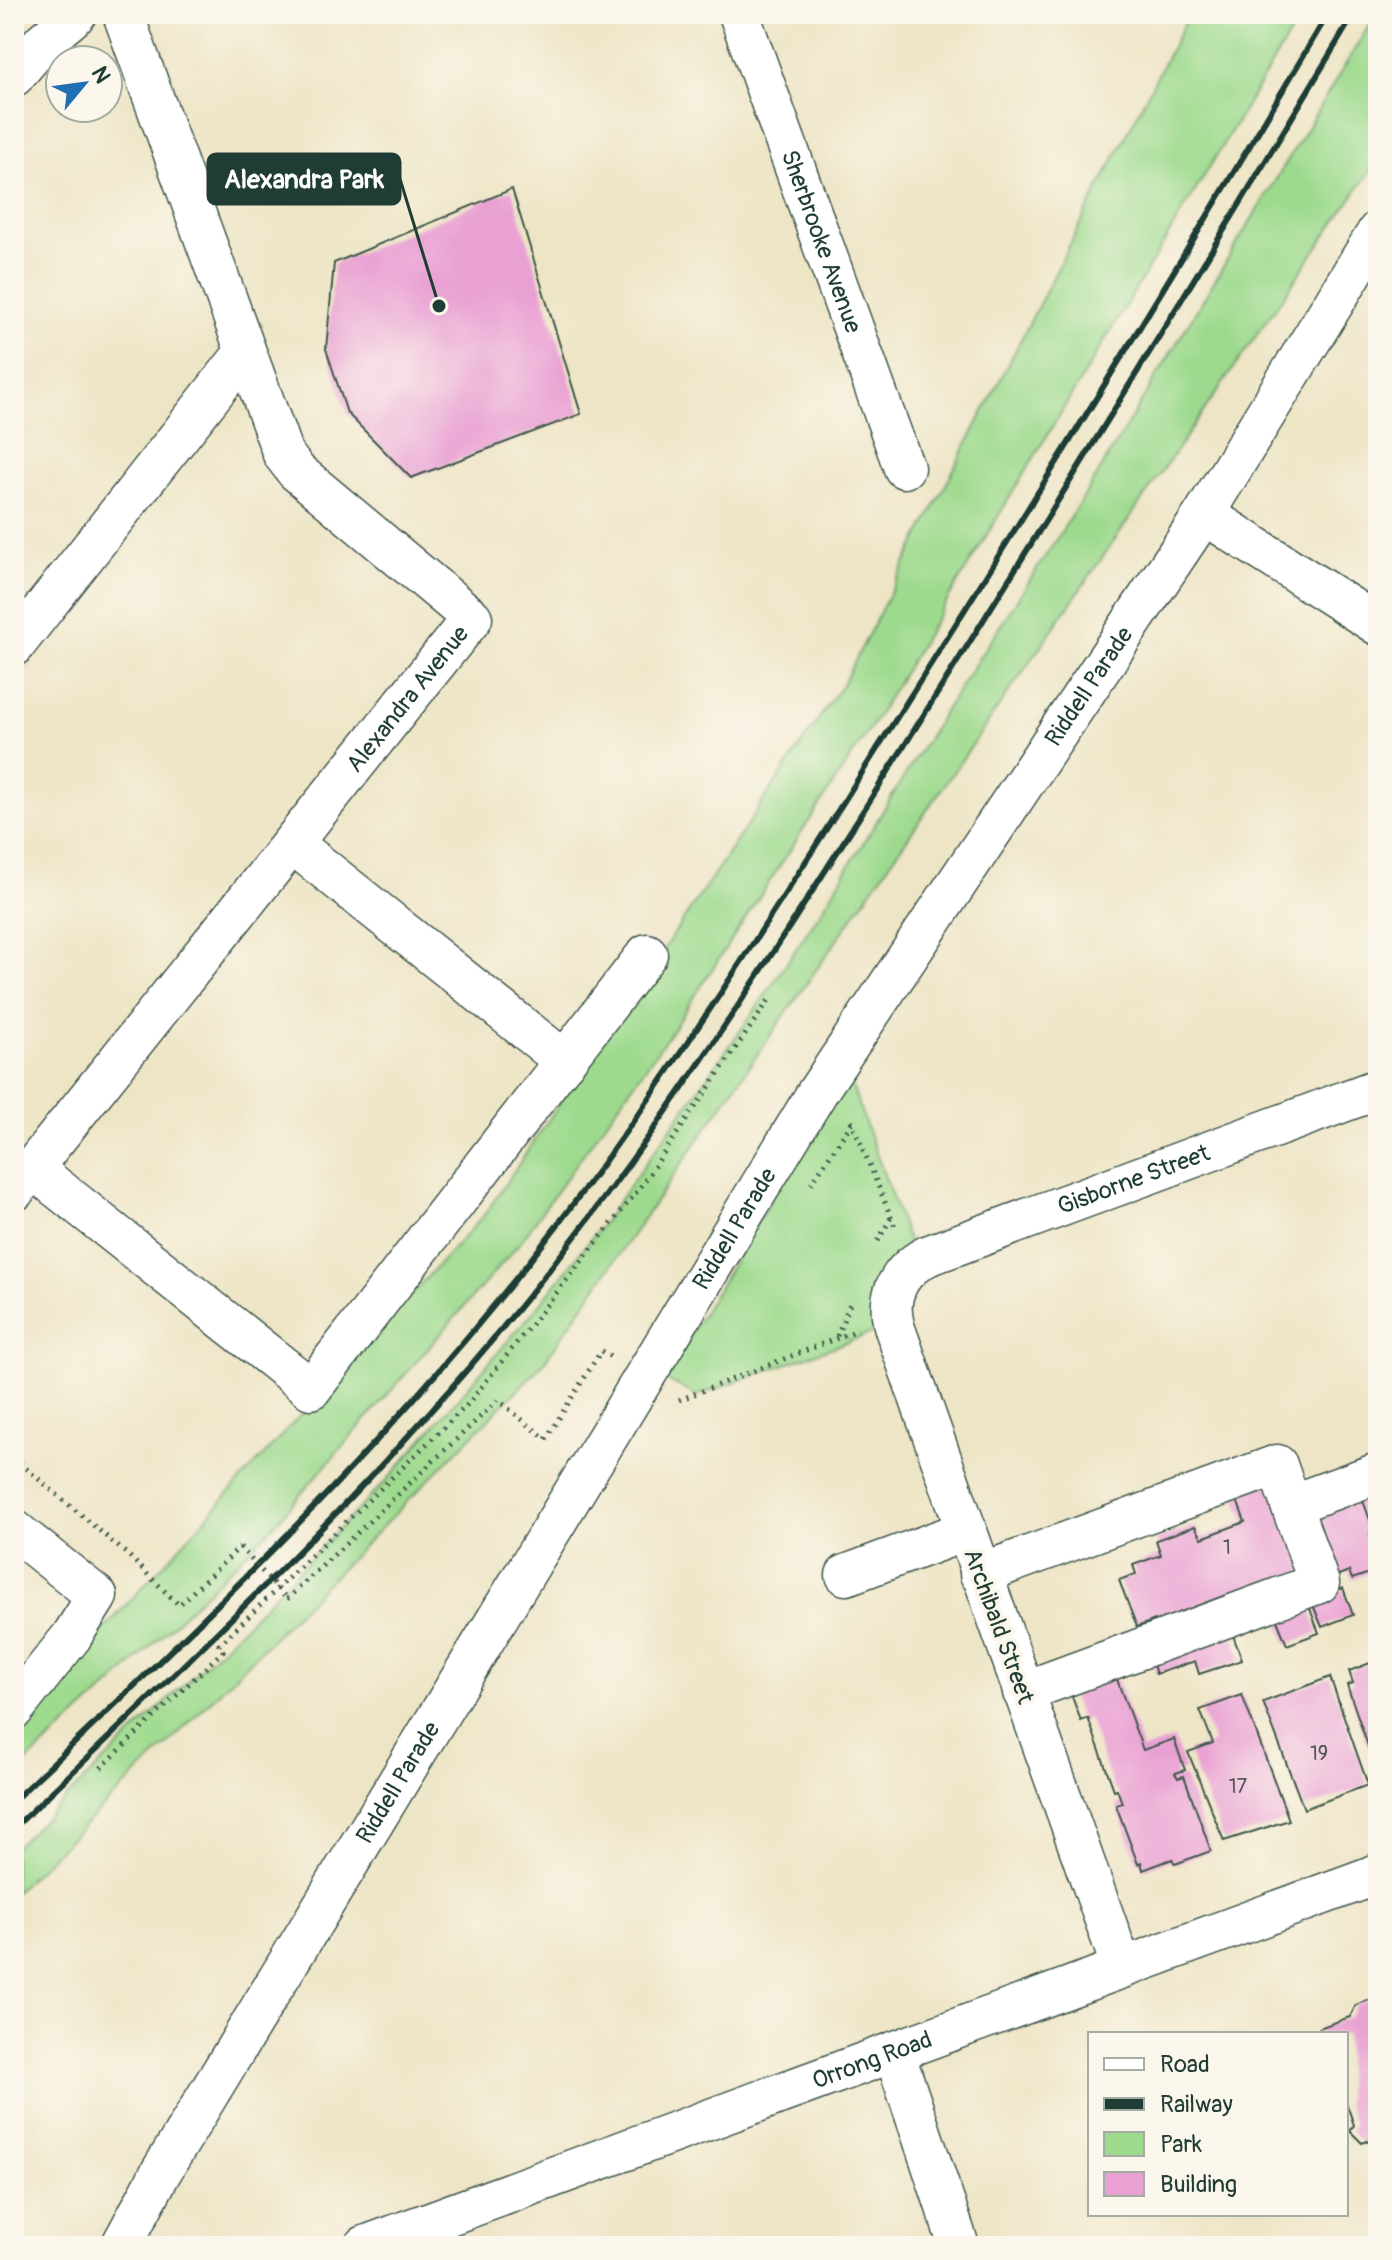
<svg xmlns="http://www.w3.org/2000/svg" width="1392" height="2260" viewBox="0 0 1392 2260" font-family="Pangolin,sans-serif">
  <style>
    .green { fill: #9eda8e; stroke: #5e8c61; stroke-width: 2 }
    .building { fill: #e9a0d3 }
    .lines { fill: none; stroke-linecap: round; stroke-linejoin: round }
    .minor-casing { stroke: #3e564a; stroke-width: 43 }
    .path { stroke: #3e564a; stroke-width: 5; stroke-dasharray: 2 6; stroke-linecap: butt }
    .minor { stroke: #fff; stroke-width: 40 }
    .rail { stroke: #1f3d34; stroke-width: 6 }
    .path-bridge { stroke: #3e564a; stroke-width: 5; stroke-dasharray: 2 6; stroke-linecap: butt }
    .labels { text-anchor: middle; stroke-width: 8; stroke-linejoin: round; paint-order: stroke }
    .number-label { font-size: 20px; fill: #52565c }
    .street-label { font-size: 24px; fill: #1f3d34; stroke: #fbf7ec }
    .leader { fill: none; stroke: #1f3d34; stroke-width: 3 }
    .callout-dot { fill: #1f3d34; stroke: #fbf7ec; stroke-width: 3 }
    .callout { fill: #1f3d34; stroke: #1f3d34; stroke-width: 3 }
    .callout-label { font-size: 26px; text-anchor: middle; font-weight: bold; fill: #fff }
  </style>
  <rect width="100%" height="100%" fill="#fbf7ec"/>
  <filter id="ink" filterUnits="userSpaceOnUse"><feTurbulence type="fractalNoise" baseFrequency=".0125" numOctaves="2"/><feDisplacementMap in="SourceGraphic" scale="16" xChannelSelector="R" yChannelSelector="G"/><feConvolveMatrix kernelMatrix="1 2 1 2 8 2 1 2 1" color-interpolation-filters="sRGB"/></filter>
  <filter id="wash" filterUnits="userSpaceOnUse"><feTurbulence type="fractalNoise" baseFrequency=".006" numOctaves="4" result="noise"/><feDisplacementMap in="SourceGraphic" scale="32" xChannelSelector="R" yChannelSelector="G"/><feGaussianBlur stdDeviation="1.8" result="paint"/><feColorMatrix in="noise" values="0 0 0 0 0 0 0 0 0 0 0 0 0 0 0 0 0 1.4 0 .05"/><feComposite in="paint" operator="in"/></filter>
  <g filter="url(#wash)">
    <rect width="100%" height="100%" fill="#eee5c6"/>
    <g class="green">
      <polygon points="1189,14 1302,14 872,725 673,1029 518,1245 267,1533 115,1681 14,1773 14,1706 107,1626 485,1214 845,680"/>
      <polygon points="1376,14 1378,160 542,1365 163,1749 14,1893 14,1848 230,1640 389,1478 540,1304 603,1223 755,1010 822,910 942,715 1080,503"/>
      <polygon points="847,1073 911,1249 881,1330 696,1396 664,1378"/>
    </g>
    <g id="blocks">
      <g class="building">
        <polygon points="512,189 581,414 411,478 347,413 326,349 334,263"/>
        <polygon points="1269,1478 1306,1572 1222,1608 1218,1598 1186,1610 1189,1620 1160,1630 1155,1620 1137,1627 1119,1580 1136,1574 1133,1565 1161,1555 1156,1540 1195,1526 1202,1538 1245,1522 1234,1492"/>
        <polygon points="1361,1495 1374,1531 1370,1533 1378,1555 1378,1570 1352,1579 1349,1571 1336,1576 1313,1512"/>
        <polygon points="1343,1588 1353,1615 1322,1627 1311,1600"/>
        <polygon points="1307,1601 1319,1633 1287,1645 1274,1613"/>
        <polygon points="1230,1627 1242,1660 1199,1674 1195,1661 1156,1674 1150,1655"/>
        <polygon points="1378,1660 1378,1775 1347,1685 1353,1683 1349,1671"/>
        <polygon points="1112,1666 1143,1750 1174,1739 1185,1770 1175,1773 1178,1778 1184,1776 1211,1851 1175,1864 1172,1859 1143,1870 1141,1862 1138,1864 1116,1805 1122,1803 1117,1789 1114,1790 1088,1718 1081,1721 1067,1683"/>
        <polygon points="1330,1677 1368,1785 1304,1809 1263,1702"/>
        <polygon points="1242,1695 1289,1820 1224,1841 1188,1752 1213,1743 1200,1710"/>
        <polygon points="1367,2000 1378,2004 1378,2137 1362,2143 1350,2131 1354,2125 1346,2102 1346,2034 1321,2034 1319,2028 1350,2017 1356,2005"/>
      </g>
    </g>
  </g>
  <g filter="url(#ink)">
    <use href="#blocks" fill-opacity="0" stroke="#3e564a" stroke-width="2"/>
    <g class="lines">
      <g class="minor-casing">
        <g id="minor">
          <path id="s1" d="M739 14 904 468"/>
          <polyline points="14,76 43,42 76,14"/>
          <polyline points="1204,514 1378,625"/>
          <polyline points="14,646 244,354"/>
          <polyline points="293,844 565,1061"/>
          <polyline points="32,1168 311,1389 647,954"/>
          <path id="s2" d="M14 1191 472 618 296 471 283 454 123 14"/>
          <polyline points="14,1530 97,1596 72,1636 14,1709"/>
          <polyline points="980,1574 1277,1465 1291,1505"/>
          <polyline points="846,1575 965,1531"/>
          <polyline points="1023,1692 1319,1583 1291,1505 1378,1473"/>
          <path id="s3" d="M1122 1968 895 1329C885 1297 898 1271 927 1256L1378 1089"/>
          <polyline points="894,2052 959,2246"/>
          <path id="s4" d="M121 2246 161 2172 818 1091 1204 514 1378 231"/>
          <path id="s5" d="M365 2246 1378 1874"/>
        </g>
      </g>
      <g class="path">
        <polyline points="851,1120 896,1229"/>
        <polyline points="811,1184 853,1121"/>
        <polyline points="878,1241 892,1216"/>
        <polyline points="837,1336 851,1301"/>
        <polyline points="679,1400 858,1330"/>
        <polyline points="14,1458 127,1554 179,1605 240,1547"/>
        <polyline points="287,1599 498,1400 546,1439 601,1351 611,1357"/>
        <polyline points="101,1768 223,1651 219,1645 468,1404 639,1189 769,1000"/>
      </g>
      <use href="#minor" class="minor"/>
      <g class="rail">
        <path d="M14 1800C199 1626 383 1450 539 1249 667 1084 777 907 889 730 1039 493 1186 255 1328 14"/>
        <path d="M14 1828C198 1652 384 1479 542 1279 680 1105 795 919 913 732 1063 495 1210 255 1354 14"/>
      </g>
      <polyline class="path-bridge" points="240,1547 287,1599"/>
    </g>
  </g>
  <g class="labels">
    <g class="number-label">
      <text x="1227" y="1554">1</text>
      <text x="1319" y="1760">19</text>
      <text x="1238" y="1793">17</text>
    </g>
    <g class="street-label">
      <text dy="8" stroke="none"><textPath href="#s1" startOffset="242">Sherbrooke Avenue</textPath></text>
      <text dy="8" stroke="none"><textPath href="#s4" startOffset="1836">Riddell Parade</textPath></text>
      <text dy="8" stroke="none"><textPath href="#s2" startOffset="630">Alexandra Avenue</textPath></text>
      <text dy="8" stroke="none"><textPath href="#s3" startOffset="986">Gisborne Street</textPath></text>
      <text dy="8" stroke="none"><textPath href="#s4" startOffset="1188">Riddell Parade</textPath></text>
      <text transform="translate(999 1626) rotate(70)" y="8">Archibald Street</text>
      <text dy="8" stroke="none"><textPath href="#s4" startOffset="540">Riddell Parade</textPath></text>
      <text dy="8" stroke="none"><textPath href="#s5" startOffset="540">Orrong Road</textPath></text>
    </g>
  </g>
  <path class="leader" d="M439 306L400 179"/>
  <circle class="callout-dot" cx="439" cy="306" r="8"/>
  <rect class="callout" x="208" y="154" width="192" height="50" rx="8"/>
  <g class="callout-label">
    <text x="304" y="188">Alexandra Park</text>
  </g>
  <rect width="1392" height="2260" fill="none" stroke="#fbf7ec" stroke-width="48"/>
  <rect x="1088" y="2032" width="260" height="184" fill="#fbf7ec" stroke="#a3ada2" stroke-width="2"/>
  <rect x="1104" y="2058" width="40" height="12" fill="#ffffff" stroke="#a3ada2" stroke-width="2"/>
  <text x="1160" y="2072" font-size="24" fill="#1f3d34">Road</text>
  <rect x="1104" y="2098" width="40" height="12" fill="#1f3d34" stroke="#a3ada2" stroke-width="2"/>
  <text x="1160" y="2112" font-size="24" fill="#1f3d34">Railway</text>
  <rect x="1104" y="2132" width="40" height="24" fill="#9eda8e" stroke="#a3ada2" stroke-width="2"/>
  <text x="1160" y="2152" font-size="24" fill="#1f3d34">Park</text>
  <rect x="1104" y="2172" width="40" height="24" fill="#e9a0d3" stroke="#a3ada2" stroke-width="2"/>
  <text x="1160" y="2192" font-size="24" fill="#1f3d34">Building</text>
  <g transform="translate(84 84) rotate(61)"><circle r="38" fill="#fbf7ec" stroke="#a3ada2" stroke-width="2"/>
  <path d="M0-6L14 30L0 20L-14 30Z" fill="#1f6fb2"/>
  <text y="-12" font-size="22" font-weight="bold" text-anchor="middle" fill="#1f3d34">N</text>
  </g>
</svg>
